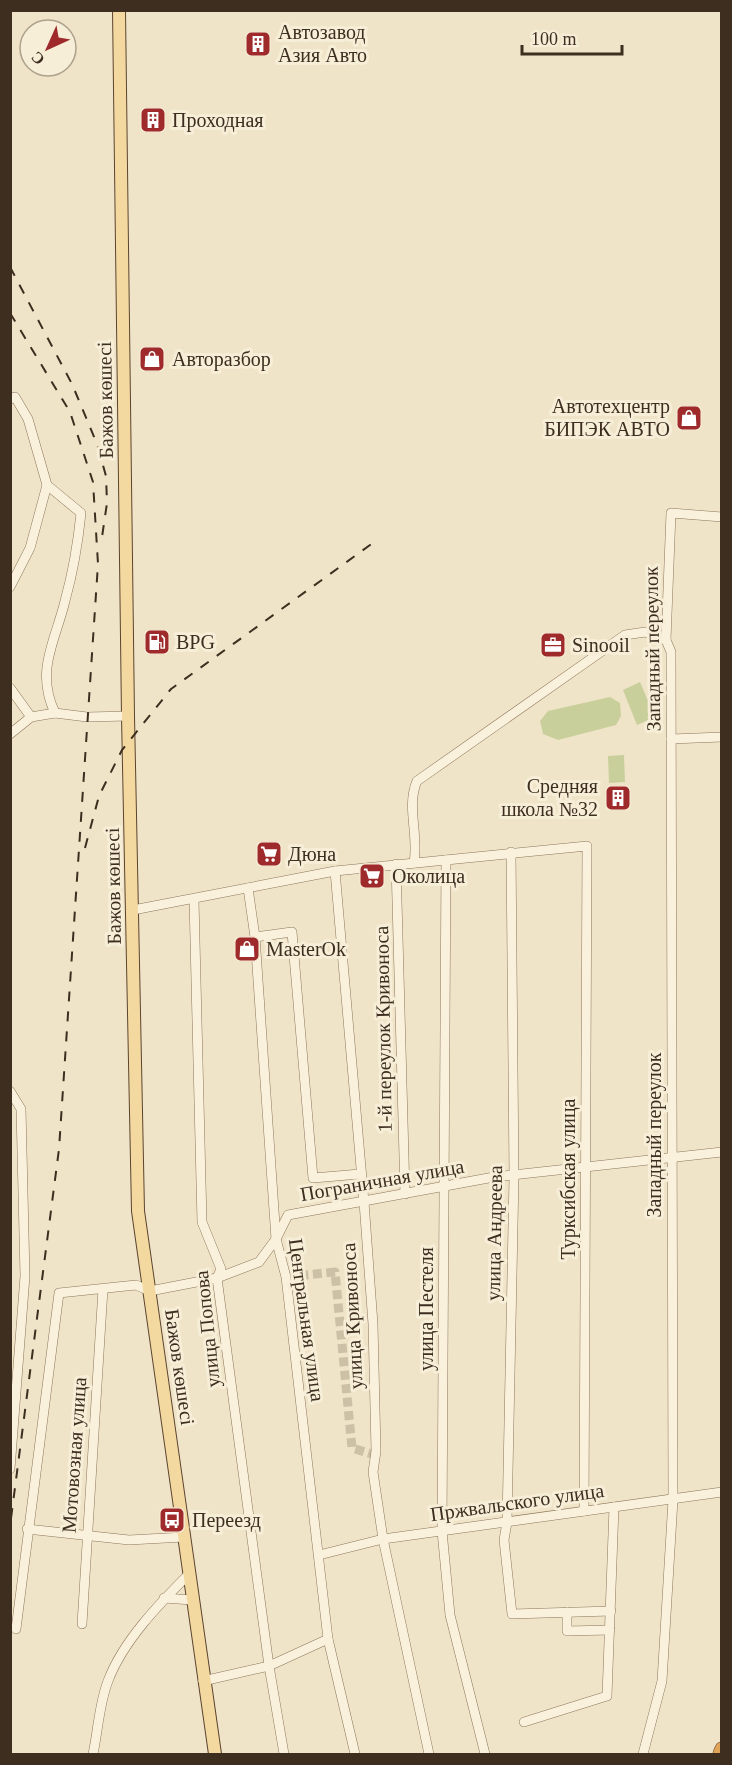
<svg xmlns="http://www.w3.org/2000/svg" width="732" height="1765" viewBox="0 0 732 1765" font-family="Georgia,serif">
  <style>
    .green { fill: #c9cf9b }
    .lines { fill: none; stroke-linecap: round; stroke-linejoin: round }
    .minor-tunnel { stroke: #ccc0a6; stroke-width: 9; stroke-dasharray: 9 4.5; stroke-linecap: butt }
    .minor-casing { stroke: #8d765c; stroke-width: 10 }
    .major-casing { stroke: #5b4430; stroke-width: 14 }
    .highway-casing { stroke: #5b4430; stroke-width: 15 }
    .minor { stroke: #faf1dc; stroke-width: 9 }
    .major { stroke: #f3d9a0; stroke-width: 12 }
    .highway { stroke: #e0a458; stroke-width: 14 }
    .rail { stroke: #3d2e20; stroke-width: 2; stroke-dasharray: 10 10; stroke-linecap: butt }
    .labels { text-anchor: middle; stroke-width: 6; stroke-linejoin: round; paint-order: stroke }
    .poi-label { font-size: 20px; fill: #3d2e20; stroke: #f7eed8; text-anchor: start }
    .street-label { font-size: 20px; fill: #3d2e20; stroke: #f7eed8 }
  </style>
  <rect width="100%" height="100%" fill="#f0e4c8"/>
  <g class="green">
    <polygon points="640,682 655,717 637,725 623,690"/>
    <polygon points="610,697 620,703 621,716 616,725 558,740 543,734 540,721 548,711"/>
    <polygon points="624,755 625,782 609,783 608,756"/>
  </g>
  <g class="lines">
    <polyline class="minor-tunnel" points="286,1277 335,1272 352,1448 375,1455"/>
    <g class="minor-casing">
      <g id="minor">
        <path d="M10 399 15 397 28 419 47 485 81 513C78 543 73 572 65 601 55 642 35 671 55 713"/>
        <polyline points="10,587 30,548 47,485"/>
        <polyline points="10,688 31,717"/>
        <polyline points="10,734 31,717 55,713 87,717 128,716"/>
        <polyline points="671,739 722,737"/>
        <polyline points="511,852 514,1176 507,1522 504,1540 512,1614 611,1611"/>
        <polyline points="446,860 442,1531 450,1615 485,1754"/>
        <path d="M414 863C419 835 406 806 417 781L625 635 645 632 666 640"/>
        <polyline points="396,864 405,1194"/>
        <polyline points="335,871 364,1202 373,1324 376,1451 373,1472 383,1539 429,1754"/>
        <polyline points="248,888 255,937 276,1239 286,1277 328,1639 355,1754"/>
        <polyline points="194,900 202,1222 221,1269 217,1278 269,1666 284,1754"/>
        <polyline points="133,910 335,871 587,846 584,1511"/>
        <polyline points="255,937 292,932 313,1178 360,1174"/>
        <polyline points="10,1091 21,1109 25,1276 10,1469"/>
        <polyline points="27,1529 129,1540 184,1537"/>
        <polyline points="319,1555 383,1539 722,1492"/>
        <polyline points="164,1598 192,1600"/>
        <polyline points="567,1612 567,1631 610,1630"/>
        <polyline points="82,1624 103,1289"/>
        <polyline points="16,1629 59,1293 136,1285 150,1291 217,1278 259,1262 276,1239 288,1215 494,1177 722,1152"/>
        <polyline points="203,1681 269,1666 328,1639"/>
        <polyline points="524,1722 607,1696 614,1507"/>
        <path d="M93 1754C98 1731 99 1704 108 1681 123 1641 159 1604 189 1574"/>
        <polyline points="643,1754 662,1681 673,1500 671,652 666,640 671,513 722,517"/>
      </g>
    </g>
    <g class="major-casing">
      <polyline id="major" points="119,10 128,716 138,1211 215,1754"/>
    </g>
    <g class="highway-casing">
      <polyline id="highway" points="720,1754 722,1749"/>
    </g>
    <use href="#minor" class="minor"/>
    <use href="#major" class="major"/>
    <use href="#highway" class="highway"/>
    <g class="rail">
      <polyline points="10,267 72,384 97,444 106,476 107,503 102,537"/>
      <polyline points="10,313 70,412 93,482 98,564 59,1149 10,1526"/>
      <polyline points="85,848 99,796 122,750 171,689 377,540"/>
    </g>
  </g>
  <defs>
    <g id="building-square" transform="scale(1.35)"><rect x="-9" y="-9" width="18" height="18" rx="4" fill="#9e2a2b" stroke="#f7eed8"/><path d="M-4-6H4V6H1V3H-1V6H-4ZM-2.5-4.3h1.7v1.8h-1.7ZM.8-4.3h1.7v1.8H.8ZM-2.5-1h1.7V.8h-1.7ZM.8-1h1.7V.8H.8Z" fill="#fff"/></g>
    <g id="shop-square" transform="scale(1.35)"><rect x="-9" y="-9" width="18" height="18" rx="4" fill="#9e2a2b" stroke="#f7eed8"/><path d="M-5-2.5h2.3a2.7 3.5 0 0 1 5.4 0H5L5.5 6h-11ZM-1.5-2.5h3a1.5 2.3 0 0 0-3 0Z" fill="#fff"/></g>
    <g id="fuel-square" transform="scale(1.35)"><rect x="-9" y="-9" width="18" height="18" rx="4" fill="#9e2a2b" stroke="#f7eed8"/><path d="M-5.5-6h7V0h2V4h1.3V-2.5L3-4.5l.8-.8L6-3V5H2.5V1h-1V6h-7ZM-4.2-4.7v3.2H.2V-4.7Z" fill="#fff"/></g>
    <g id="office-square" transform="scale(1.35)"><rect x="-9" y="-9" width="18" height="18" rx="4" fill="#9e2a2b" stroke="#f7eed8"/><path d="M-6-3h4V-5.5h4V-3h4V5H-6ZM-1-4.5V-3h2v-1.5ZM-6 0V1H6V0Z" fill="#fff"/></g>
    <g id="supermarket-square" transform="scale(1.35)"><rect x="-9" y="-9" width="18" height="18" rx="4" fill="#9e2a2b" stroke="#f7eed8"/><path d="M-6-5.5h2.5l.6 2H6L4.5 2H-2.5L-4.4-4H-6ZM-1.5 3.2a1.3 1.3 0 1 0 .1 0ZM3 3.2a1.3 1.3 0 1 0 .1 0Z" fill="#fff"/></g>
    <g id="bus-square" transform="scale(1.35)"><rect x="-9" y="-9" width="18" height="18" rx="4" fill="#9e2a2b" stroke="#f7eed8"/><path d="M-5-6H5V4H4V6H2V4H-2V6H-4V4H-5ZM-3.5-4V0h7V-4ZM-3.5 1.2v1.5H-2V1.2ZM2 1.2v1.5H3.5V1.2Z" fill="#fff"/></g>
  </defs>
  <g fill-rule="evenodd">
    <use href="#building-square" x="258" y="44"/>
    <use href="#building-square" x="153" y="120"/>
    <use href="#shop-square" x="152" y="359"/>
    <use href="#shop-square" x="689" y="418"/>
    <use href="#fuel-square" x="157" y="642"/>
    <use href="#office-square" x="553" y="645"/>
    <use href="#building-square" x="618" y="798"/>
    <use href="#supermarket-square" x="269" y="854"/>
    <use href="#supermarket-square" x="372" y="876"/>
    <use href="#shop-square" x="247" y="949"/>
    <use href="#bus-square" x="172" y="1520"/>
  </g>
  <g class="labels">
    <g class="poi-label">
      <text x="278" y="39">Автозавод<tspan x="278" dy="23">Азия Авто</tspan></text>
      <text x="172" y="127">Проходная</text>
      <text x="172" y="366">Авторазбор</text>
      <text x="670" y="413" text-anchor="end">Автотехцентр<tspan x="670" dy="23">БИПЭК АВТО</tspan></text>
      <text x="176" y="649">BPG</text>
      <text x="572" y="652">Sinooil</text>
      <text x="598" y="793" text-anchor="end">Средняя<tspan x="598" dy="23">школа №32</tspan></text>
      <text x="288" y="861">Дюна</text>
      <text x="392" y="883">Околица</text>
      <text x="266" y="956">MasterOk</text>
      <text x="192" y="1527">Переезд</text>
    </g>
    <g class="street-label">
      <text transform="translate(105 400) rotate(-91)" y="7">Бажов көшесі</text>
      <text transform="translate(652 649) rotate(-91)" y="7">Западный переулок</text>
      <text transform="translate(113 886) rotate(-91)" y="7">Бажов көшесі</text>
      <text transform="translate(383 1029) rotate(-91)" y="7">1-й переулок Кривоноса</text>
      <text transform="translate(654 1135) rotate(-90)" y="7">Западный переулок</text>
      <text transform="translate(568 1179) rotate(-90)" y="7">Турксибская улица</text>
      <text transform="translate(382 1180) rotate(-10)" y="7">Пограничная улица</text>
      <text transform="translate(494 1233) rotate(-89)" y="7">улица Андреева</text>
      <text transform="translate(426 1309) rotate(-90)" y="7">улица Пестеля</text>
      <text transform="translate(352 1316) rotate(-93)" y="7">улица Кривоноса</text>
      <text transform="translate(307 1320) rotate(82)" y="7">Центральная улица</text>
      <text transform="translate(207 1329) rotate(-96)" y="7">улица Попова</text>
      <text transform="translate(180 1367) rotate(82)" y="7">Бажов көшесі</text>
      <text transform="translate(74 1455) rotate(-86)" y="7">Мотовозная улица</text>
      <text transform="translate(517 1502) rotate(-8)" y="7">Пржвальского улица</text>
    </g>
  </g>
  <rect width="732" height="1765" fill="none" stroke="#3d2e20" stroke-width="24"/>
  <g transform="translate(48 48) rotate(225)"><circle r="28" fill="#f7eed8" stroke="#ada18e" stroke-width="1.5"/>
  <path d="M0-4.5L10 22L0 15L-10 22Z" fill="#9e2a2b"/>
  <text y="-9" font-size="16" font-weight="bold" text-anchor="middle" fill="#3d2e20">С</text>
  </g>
  <path d="M522 45v9h100v-9" fill="none" stroke="#3d2e20" stroke-width="3"/>
  <text x="531" y="45" font-size="18" fill="#3d2e20" stroke="#f7eed8" stroke-width="4.5" paint-order="stroke">100 m</text>
</svg>
